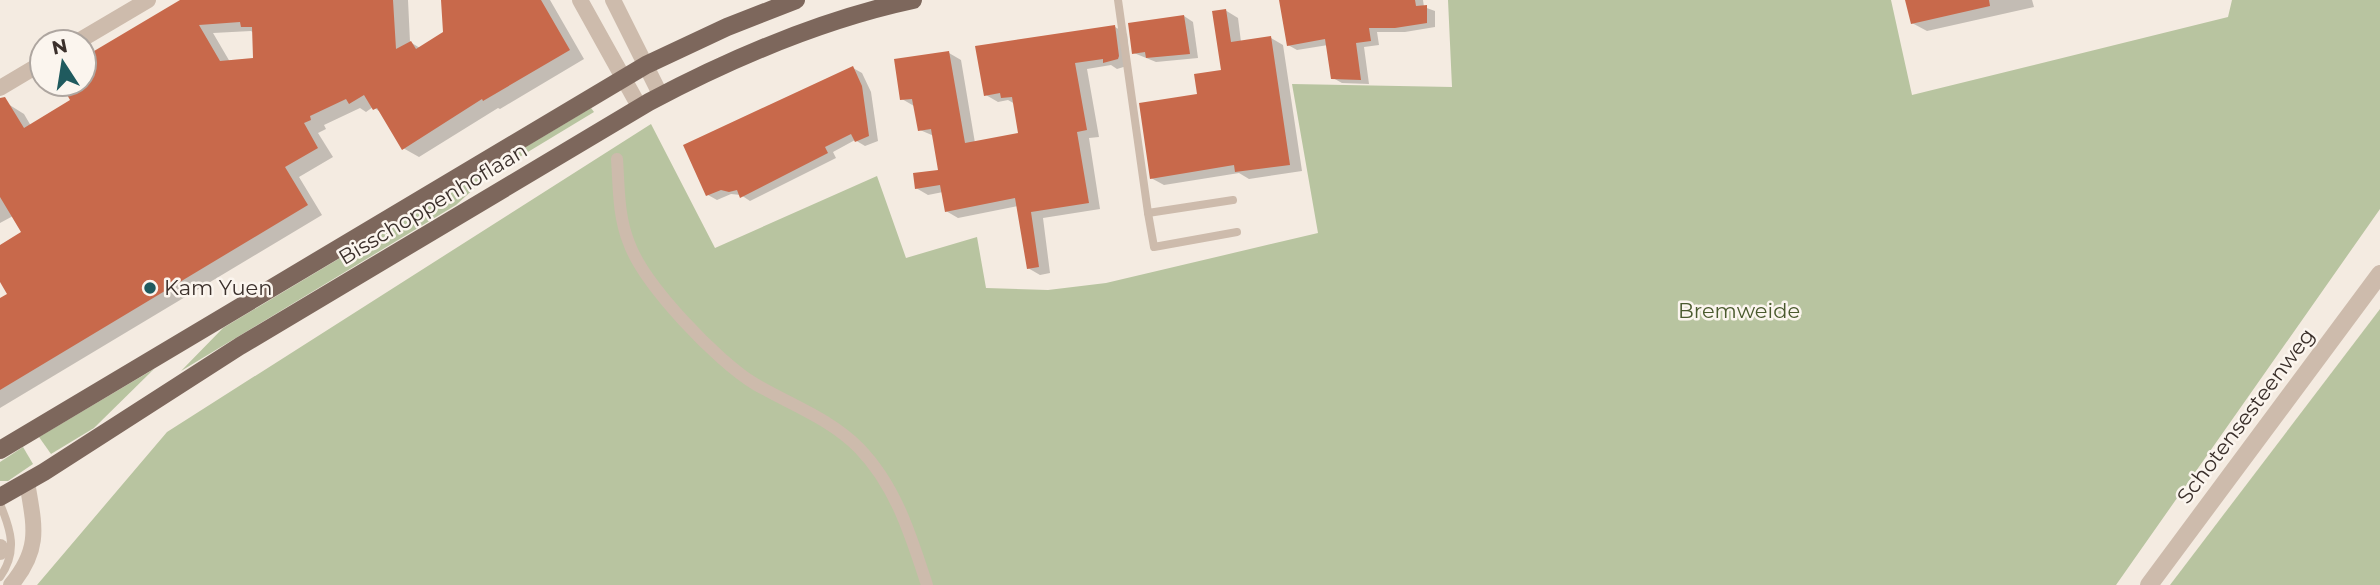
<svg xmlns="http://www.w3.org/2000/svg" width="2380" height="585" viewBox="0 0 2380 585" font-family="Montserrat,sans-serif">
  <style>
    .green { fill: #b8c4a0 }
    .shadow { fill: #0003; fill-rule: evenodd }
    .building { fill: #c8694b; fill-rule: evenodd }
    .lines { fill: none; stroke-linecap: round; stroke-linejoin: round }
    .service { stroke: #cdbbac; stroke-width: 8 }
    .pedestrian { stroke: #cdbbac; stroke-width: 12 }
    .minor { stroke: #cdbbac; stroke-width: 16 }
    .tertiary { stroke: #cdbbac; stroke-width: 18 }
    .primary { stroke: #7d675c; stroke-width: 18 }
    .poi-dot { fill: #1f5a5e; stroke: #fbf5ee; stroke-width: 2.5 }
    .labels { text-anchor: middle; stroke-width: 5; stroke-linejoin: round; paint-order: stroke }
    .street-label { font-size: 21px; fill: #3b302b; stroke: #fbf5ee }
    .poi-label { font-size: 21px; fill: #3b302b; stroke: #fbf5ee; text-anchor: start }
    .park-label { font-size: 21px; fill: #4a5a2e; stroke: #fbf5ee }
  </style>
  <rect width="100%" height="100%" fill="#f4ebe1"/>
  <g class="green">
    <polygon points="1448,0 1891,0 1912,95 2228,17 2232,0 2380,0 2380,209 2116,585 37,585 167,432 651,124 715,248 877,176 906,258 977,237 986,288 1048,290 1106,283 1318,233 1292,84 1452,87"/>
    <polygon points="591,108 594,112 488,176 456,205 181,371 223,328"/>
    <polygon points="2380,309 2380,585 2170,585"/>
    <polygon points="154,369 94,428 51,454 39,437"/>
    <polygon points="23,447 33,464 8,481 0,481 0,462"/>
  </g>
  <g class="shadow">
    <path d="M183 0H408L410 42 420 48 445 33 442 0H550L584 59 500 109 498 108 419 157 403 148 382 113 373 107 366 112 360 108 324 125 326 129 318 133 333 157 299 177 322 215 0 408V300L9 294 0 279V247L24 233 13 216 0 223V109L8 104 24 114 31 126 73 101 63 84H84V60ZM251 31 254 33 255 60 230 62 213 33Z"/>
    <polygon points="1294,0 1423,0 1424,7 1435,11 1435,27 1405,32 1377,32 1379,45 1364,47 1369,84 1342,83 1333,78 1328,45 1297,50 1288,45"/>
    <polygon points="1907,0 2032,0 2034,7 1927,31 1912,23"/>
    <polygon points="1225,10 1238,18 1241,42 1271,38 1283,45 1302,171 1249,179 1239,173 1164,185 1151,178 1199,96 1223,72"/>
    <polygon points="1184,16 1193,22 1198,58 1156,62 1134,53"/>
    <polygon points="1115,27 1127,34 1130,65 1117,69 1111,65 1087,69 1099,137 1089,138 1100,209 1043,218 1050,273 1040,275 1028,268 1018,206 958,218 946,211 943,192 928,195 916,188 940,172 934,136 920,130 914,106 902,99 949,53 961,60 975,143 1020,135 1015,104 1008,100 998,102 986,95"/>
    <polygon points="853,68 862,73 871,92 878,141 865,146 855,140 833,152 836,158 750,201 741,195 731,194 717,200 708,195"/>
  </g>
  <g class="building">
    <path d="M180 0H393L396 49 411 41 416 49 443 32 441 0H541L570 50 483 101 482 99 402 150 377 108 373 110 364 95 349 104 346 99 310 116 311 120 304 123 318 148 285 167 308 205 0 390V298L7 294 0 282V245L21 232 0 197V98L5 97 24 128 70 100 61 84H84V57ZM240 22 241 27H252L253 58 220 61 199 25Z"/>
    <polygon points="1279,0 1415,0 1416,6 1427,5 1427,23 1395,28 1369,28 1371,41 1356,43 1361,80 1331,79 1325,39 1287,46"/>
    <polygon points="1905,0 1989,0 1990,6 1911,24"/>
    <polygon points="1226,9 1231,42 1271,36 1290,165 1235,172 1234,165 1150,179 1139,103 1197,94 1194,74 1221,70 1212,11"/>
    <polygon points="1184,15 1190,54 1146,58 1145,52 1132,54 1128,23"/>
    <polygon points="1115,25 1119,56 1118,59 1103,63 1103,59 1075,63 1087,130 1077,132 1089,203 1031,212 1039,267 1027,269 1015,198 945,212 940,185 915,189 913,173 938,170 931,129 918,131 912,99 900,100 894,59 949,51 965,143 1018,133 1012,97 1001,98 1000,93 984,96 975,46"/>
    <polygon points="853,66 862,86 869,136 855,142 851,134 825,147 828,153 740,198 737,190 729,192 721,190 706,196 683,145"/>
  </g>
  <g class="lines">
    <g class="service">
      <polyline points="1118,0 1148,213 1233,200"/>
      <polyline points="1148,213 1154,247 1237,232"/>
      <path d="M0 504C11 530 18 552 0 577"/>
    </g>
    <path class="pedestrian" d="M617 159C619 187 618 216 629 243 644 285 717 361 755 384 791 405 829 418 859 448 896 486 911 536 927 585"/>
    <g class="minor">
      <polyline points="580,0 640,108"/>
      <polyline points="613,0 661,96"/>
      <polyline points="77,42 148,0"/>
      <polyline points="0,88 42,63"/>
      <polyline points="0,547 0,552"/>
      <path d="M11 585C42 548 34 525 27 482"/>
    </g>
    <polyline class="tertiary" points="2149,585 2380,274"/>
    <g class="primary">
      <polyline points="0,450 646,65 727,27 796,0"/>
      <path d="M0 497 44 472 240 346 649 102C732 58 820 20 913 0"/>
    </g>
  </g>
  <circle class="poi-dot" cx="150" cy="288" r="7"/>
  <g class="labels">
    <g class="street-label">
      <text transform="translate(433 204) rotate(-31)" y="7">Bisschoppenhoflaan</text>
      <text transform="translate(2246 416) rotate(-53)" y="7">Schotensesteenweg</text>
    </g>
    <g class="poi-label">
      <text x="164" y="295">Kam Yuen</text>
    </g>
    <g class="park-label">
      <text x="1739" y="318">Bremweide</text>
    </g>
  </g>
  <g transform="translate(63 63) rotate(348)"><circle r="33" fill="#fbf5ee" stroke="#aea6a0" stroke-width="2"/>
  <path d="M0-5L12 26L0 18L-12 26Z" fill="#1f5a5e"/>
  <text y="-10" font-size="19" font-weight="bold" text-anchor="middle" fill="#3b302b">N</text>
  </g>
</svg>
